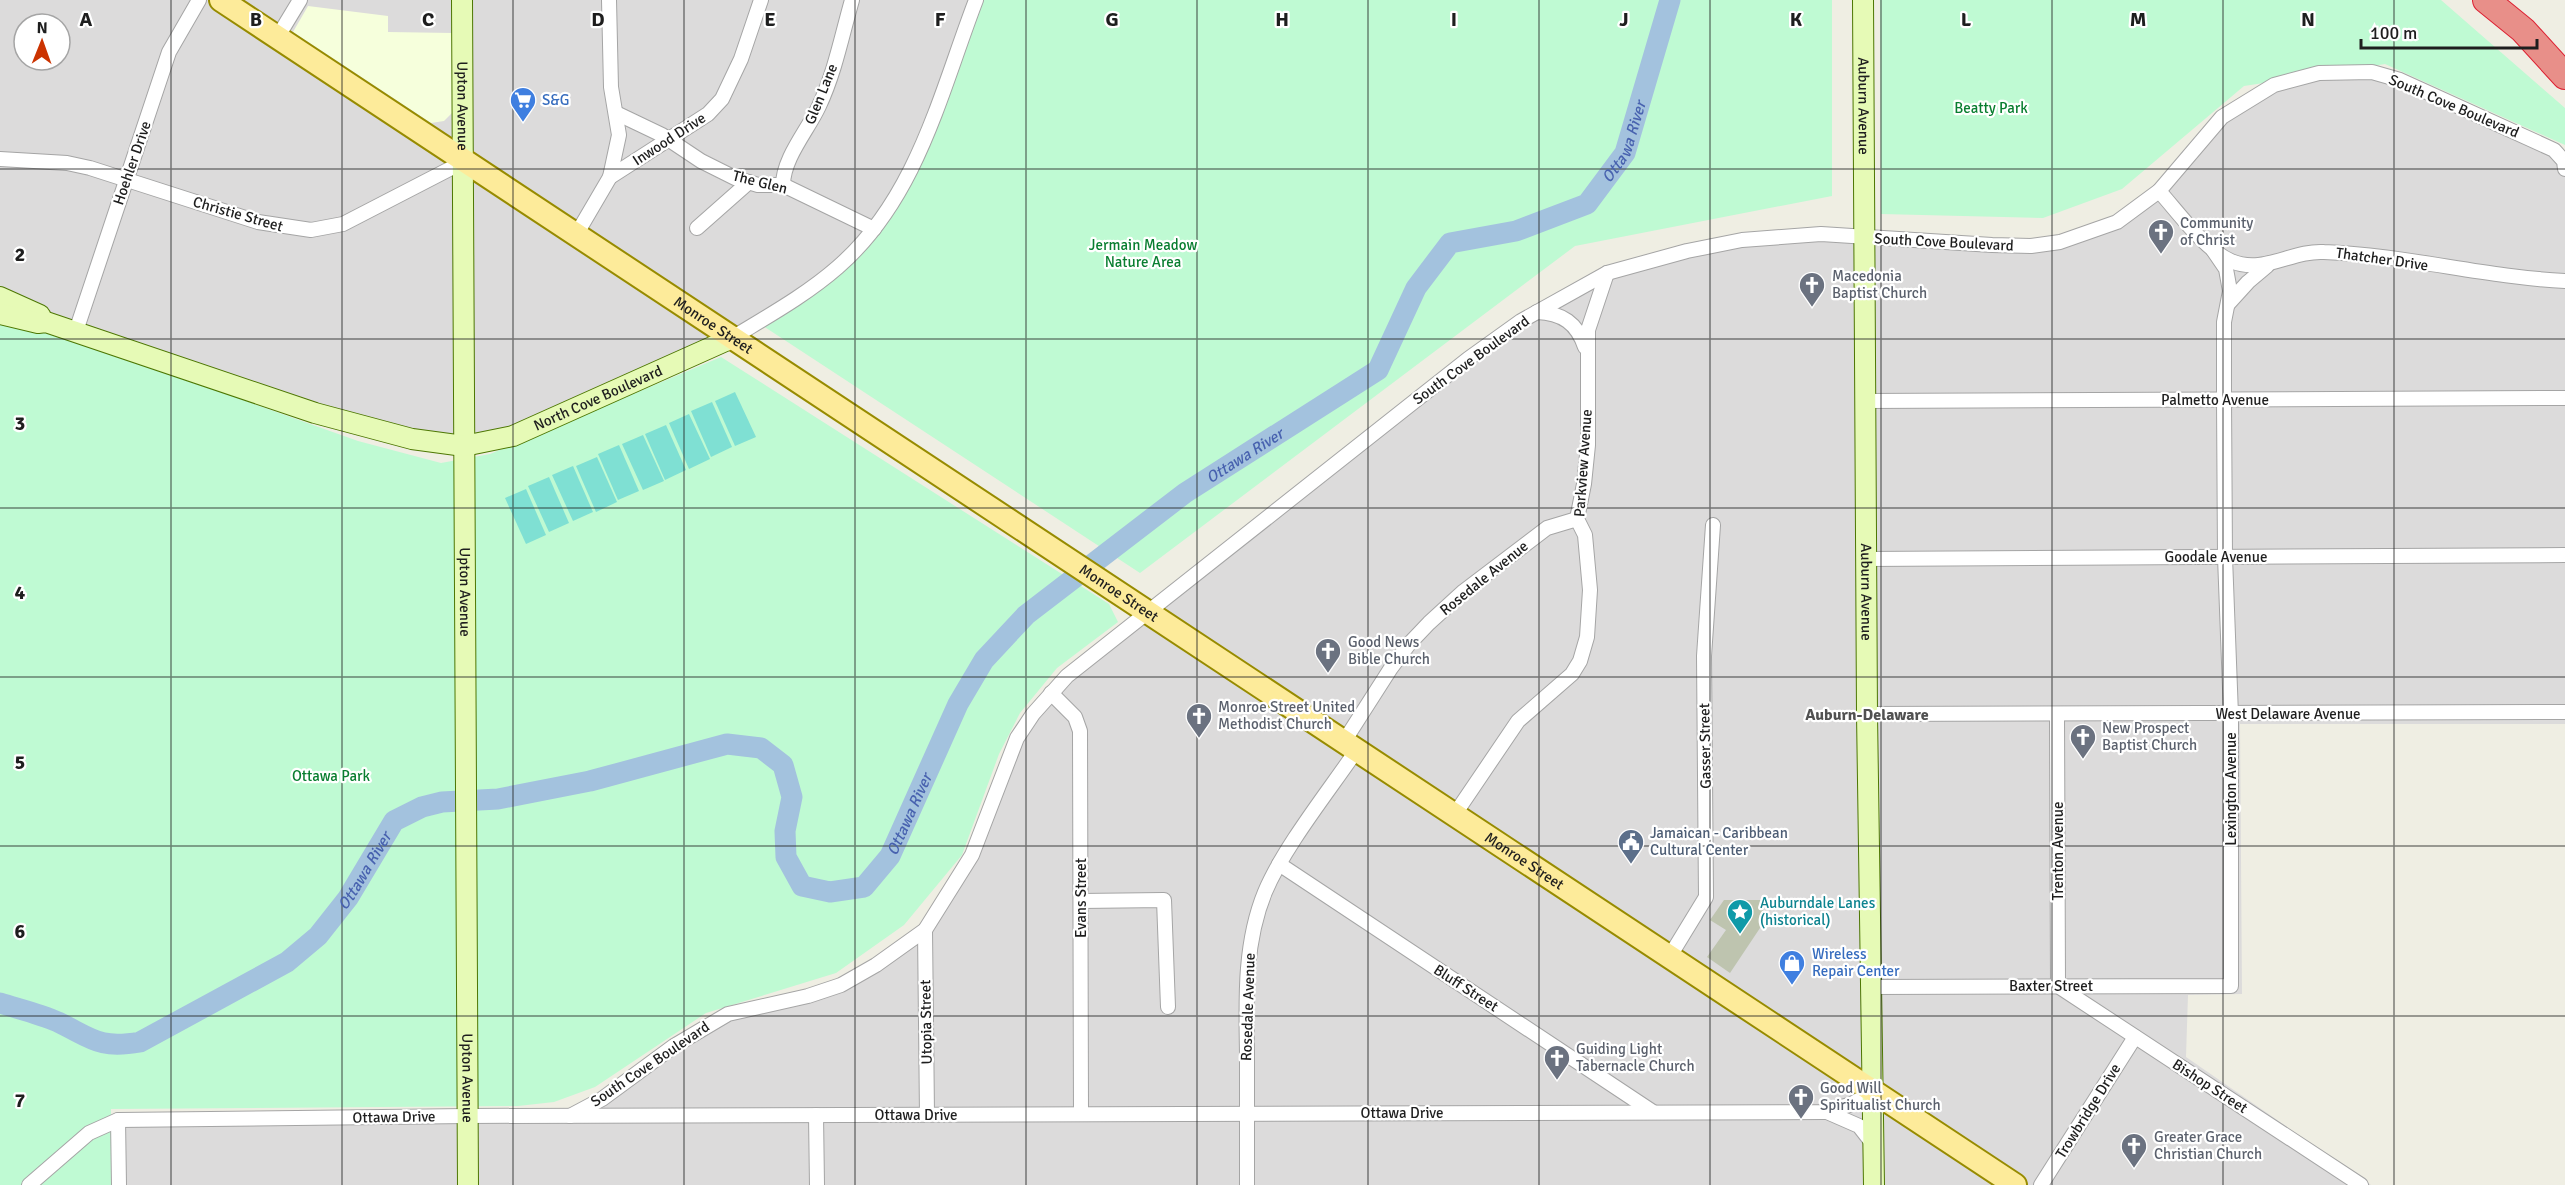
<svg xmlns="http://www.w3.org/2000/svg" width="2565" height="1185" viewBox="0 0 2565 1185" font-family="Signika,sans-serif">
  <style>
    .residential { fill: #dcdbdb; fill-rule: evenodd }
    .education { fill: #f6ffdc }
    .construction { fill: #bec4af }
    .park { fill: #bffad3 }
    .pitch { fill: #7fe0d3 }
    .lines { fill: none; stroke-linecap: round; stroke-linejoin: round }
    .river { stroke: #a3c2de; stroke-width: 21 }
    .street-casing { stroke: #a5a5a5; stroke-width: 16 }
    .secondary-casing { stroke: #4d7703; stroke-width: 22 }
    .primary-casing { stroke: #978b00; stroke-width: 26 }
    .highway-casing { stroke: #dd2132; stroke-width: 28 }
    .street { stroke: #fff; stroke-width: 14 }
    .secondary { stroke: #e6fab6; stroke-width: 20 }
    .primary { stroke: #fdeb9a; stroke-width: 22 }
    .highway { stroke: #e88f89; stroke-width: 26 }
    .grid { fill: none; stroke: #1e1e1e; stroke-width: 1.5; stroke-opacity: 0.55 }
    .labels { text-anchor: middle; stroke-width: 4.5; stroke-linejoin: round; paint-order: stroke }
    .street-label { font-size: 15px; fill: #1e1e1e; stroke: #fff }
    .shop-label { font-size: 15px; fill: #366cbe; stroke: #fff; text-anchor: start }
    .park-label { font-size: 15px; fill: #097e30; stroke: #fff }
    .worship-label { font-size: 15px; fill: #5b616d; stroke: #fff; text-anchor: start }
    .service-label { font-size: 15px; fill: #4e5e75; stroke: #fff; text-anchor: start }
    .culture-label { font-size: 15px; fill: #0d838f; stroke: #fff; text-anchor: start }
    .water-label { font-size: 16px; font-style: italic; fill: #4862af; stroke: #fff }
    .neighbourhood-label { font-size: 16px; font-weight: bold; fill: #515151; stroke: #fff }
    .grid-label { font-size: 20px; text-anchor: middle; font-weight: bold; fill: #1e1e1e; stroke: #fff; stroke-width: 4.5; stroke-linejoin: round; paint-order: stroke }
  </style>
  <rect width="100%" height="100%" fill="#efeee3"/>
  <g class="residential">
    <path d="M0 0H969L940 83 896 187 869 225 834 261 801 287 729 332 511 429 484 437 442 438 317 407 78 324 0 295ZM24 24H60V60H24Z"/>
    <polygon points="2372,72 2541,143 2565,169 2565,724 2240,724 2242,994 2188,995 2186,1057 2371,1185 119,1185 118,1120 570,1116 706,1027 840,985 925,930 972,855 1001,776 1051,693 1468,359 1607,273 1796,235 2031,246 2117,222 2159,191 2222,117 2274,85"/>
  </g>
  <polygon class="education" points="308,6 388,16 388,32 453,33 452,113 444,121 431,123 293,32"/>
  <polygon class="construction" points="1724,900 1763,900 1764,922 1730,973 1707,957 1726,930 1710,920"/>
  <g class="park">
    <path d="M969 0H1832V196L1575 246 1140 573 751 318C780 301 809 284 834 261 911 192 933 92 969 0Z"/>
    <polygon points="1880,0 2441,0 2565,108 2565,145 2385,64 2244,86 2122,189 2043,218 1881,214"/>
    <polygon points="0,323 72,339 358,441 441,463 490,454 721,357 1109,604 1118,622 1057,668 1020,713 999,754 962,855 904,925 836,973 706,1013 595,1087 554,1102 518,1106 111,1109 111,1185 0,1185"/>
  </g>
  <g class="pitch">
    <polygon points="735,392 756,437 735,446 715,401"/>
    <polygon points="712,402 732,447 711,457 691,411"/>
    <polygon points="689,414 710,459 689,469 669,423"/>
    <polygon points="666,425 686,470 665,480 645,434"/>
    <polygon points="643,435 664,481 643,490 622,444"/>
    <polygon points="619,445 639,491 618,500 598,454"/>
    <polygon points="597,457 617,502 596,512 576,466"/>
    <polygon points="573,466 593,512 573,521 552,475"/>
    <polygon points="549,477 569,523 549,532 528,486"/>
    <polygon points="526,489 546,535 526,544 505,498"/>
  </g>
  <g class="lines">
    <path class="river" id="s1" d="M0 1003C19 1009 40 1014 58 1022 93 1039 99 1049 140 1042L287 962 318 936 348 898 394 821 422 807 442 802 498 799 590 781 727 744 761 748 783 765 792 797 785 831 786 857 802 886 830 892 864 887 890 856 958 704 984 660 1026 615 1185 493 1378 370 1416 288 1450 243 1516 231 1587 204 1625 153 1670 0"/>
    <g class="street-casing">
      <g id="street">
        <polyline points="609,0 611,87 619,135 610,177"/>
        <polyline points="277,38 300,0"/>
        <polyline points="616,113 662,135 701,161 735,178 758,185 783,185 874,229"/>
        <polyline points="0,159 67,163 90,168 258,222 311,230 343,224 465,161"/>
        <path d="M783 185C783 158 808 130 819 106 835 72 842 35 852 0"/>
        <path d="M2159 191C2178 212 2205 250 2231 261 2263 275 2292 250 2324 252 2405 255 2484 277 2565 281"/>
        <polyline points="697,228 749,182"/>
        <polyline points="576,235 610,177 708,114 722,99 741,59 761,0"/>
        <polyline points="2228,304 2248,282 2267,266"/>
        <path d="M1537 312C1562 313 1577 323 1585 347"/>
        <polyline points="76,331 169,52 199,0"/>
        <path d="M732 338C768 316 806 295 838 267 917 198 940 94 976 0"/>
        <polyline points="1865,401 2565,398"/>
        <polyline points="1866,559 2565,555"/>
        <polyline points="1051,693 1075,717 1080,731 1081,1114"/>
        <polyline points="1867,714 2565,712"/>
        <polyline points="2057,715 2058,986 2361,1185"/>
        <polyline points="1343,743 1391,668 1409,644 1429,623 1464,591 1547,528 1577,519"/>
        <polyline points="1455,814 1518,721 1572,674 1580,661 1587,637 1590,590 1585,535 1577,519 1584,484 1588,445 1588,330 1607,273"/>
        <polyline points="1279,864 1653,1112"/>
        <polyline points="1081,901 1164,900 1168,1007"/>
        <polyline points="925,930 927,1115"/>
        <polyline points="1670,956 1706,897 1704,656 1713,525"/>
        <polyline points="1871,987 2231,986 2231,715 2225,557 2224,400 2224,322 2230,291 2226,269 2213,250"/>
        <polyline points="1827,1112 1859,1126 1873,1144"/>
        <polyline points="816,1115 817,1185"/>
        <polyline points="570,1116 602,1099 674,1046 728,1014 808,996 841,985 876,965 925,930 972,855 1017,738 1033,714 1067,676 1468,359 1521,321 1607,273 1687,251 1742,240 1821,234 1992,245 2031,246 2060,242 2117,222 2159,191 2222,117 2274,85 2319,73 2372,72 2400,80 2554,150 2564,161 2565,169"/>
        <polyline points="118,1120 119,1185"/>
        <polyline points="29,1185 89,1133 118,1120 467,1116 1825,1112 1852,1104 1873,1091"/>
        <path d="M1247 1185C1247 1141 1247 1097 1247 1053 1246 999 1244 943 1265 892 1284 847 1328 792 1356 751"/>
        <polyline points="2041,1185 2135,1037"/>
      </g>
    </g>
    <g class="secondary-casing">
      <g id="secondary">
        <path id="s2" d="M462 0 468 1185"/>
        <path id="s3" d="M1863 0 1867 714 1874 1185"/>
        <polyline points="0,297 40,315"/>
        <path id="s4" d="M0 314 38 323 46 322 315 413 412 439 464 446 513 436 732 338"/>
      </g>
    </g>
    <g class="primary-casing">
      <g id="primary">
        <path id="s5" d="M221 0 2015 1185"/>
      </g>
    </g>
    <g class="highway-casing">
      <polyline id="highway" points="2486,0 2523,30 2565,76"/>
    </g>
    <use href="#street" class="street"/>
    <use href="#secondary" class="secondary"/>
    <use href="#primary" class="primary"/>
    <use href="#highway" class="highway"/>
  </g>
  <path class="grid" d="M171 0V1185M342 0V1185M513 0V1185M684 0V1185M855 0V1185M1026 0V1185M1197 0V1185M1368 0V1185M1539 0V1185M1710 0V1185M1881 0V1185M2052 0V1185M2223 0V1185M2394 0V1185M0 169H2565M0 339H2565M0 508H2565M0 677H2565M0 846H2565M0 1016H2565"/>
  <defs>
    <g id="supermarket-pin" transform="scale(1.35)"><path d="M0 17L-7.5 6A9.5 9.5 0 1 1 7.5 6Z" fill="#3f7fe0" stroke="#fff"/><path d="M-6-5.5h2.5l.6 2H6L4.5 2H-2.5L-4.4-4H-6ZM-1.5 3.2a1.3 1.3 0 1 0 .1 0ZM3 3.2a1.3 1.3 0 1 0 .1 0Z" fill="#fff"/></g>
    <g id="church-pin" transform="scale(1.35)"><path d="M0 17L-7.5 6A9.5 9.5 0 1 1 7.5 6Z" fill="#6b7280" stroke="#fff"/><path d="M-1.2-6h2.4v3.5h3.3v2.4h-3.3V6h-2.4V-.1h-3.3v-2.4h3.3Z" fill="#fff"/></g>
    <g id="civic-pin" transform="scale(1.35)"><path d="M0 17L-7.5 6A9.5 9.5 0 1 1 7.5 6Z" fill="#5c6f8a" stroke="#fff"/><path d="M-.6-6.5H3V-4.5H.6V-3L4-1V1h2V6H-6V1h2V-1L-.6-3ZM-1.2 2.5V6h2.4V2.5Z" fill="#fff"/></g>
    <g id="sight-pin" transform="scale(1.35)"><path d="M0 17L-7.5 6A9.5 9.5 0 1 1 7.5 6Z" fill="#0f9aa8" stroke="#fff"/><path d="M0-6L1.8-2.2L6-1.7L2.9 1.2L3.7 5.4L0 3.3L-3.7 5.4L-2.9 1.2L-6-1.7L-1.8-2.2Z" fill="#fff"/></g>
    <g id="shop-pin" transform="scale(1.35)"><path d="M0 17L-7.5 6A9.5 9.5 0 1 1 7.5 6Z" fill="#3f7fe0" stroke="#fff"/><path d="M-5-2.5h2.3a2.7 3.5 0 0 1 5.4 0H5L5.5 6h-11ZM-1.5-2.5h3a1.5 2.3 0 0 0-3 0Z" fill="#fff"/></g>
  </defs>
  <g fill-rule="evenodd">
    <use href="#supermarket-pin" x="523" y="100"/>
    <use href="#church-pin" x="2161" y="232"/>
    <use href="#church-pin" x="1812" y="285"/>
    <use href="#church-pin" x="1328" y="651"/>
    <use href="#church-pin" x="1199" y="716"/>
    <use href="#church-pin" x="2083" y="737"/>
    <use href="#civic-pin" x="1631" y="842"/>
    <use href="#sight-pin" x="1740" y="912"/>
    <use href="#shop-pin" x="1792" y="963"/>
    <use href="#church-pin" x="1557" y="1058"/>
    <use href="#church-pin" x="1801" y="1097"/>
    <use href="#church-pin" x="2134" y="1146"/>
  </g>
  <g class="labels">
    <g class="street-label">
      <text transform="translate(821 94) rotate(-68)" y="5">Glen Lane</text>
      <text transform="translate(2454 106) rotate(23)" y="5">South Cove Boulevard</text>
      <text dy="5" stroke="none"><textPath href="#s2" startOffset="106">Upton Avenue</textPath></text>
      <text dy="5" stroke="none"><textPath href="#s3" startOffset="106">Auburn Avenue</textPath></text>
      <text transform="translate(669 139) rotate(-33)" y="5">Inwood Drive</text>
      <text transform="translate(132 163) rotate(-71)" y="5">Hoehler Drive</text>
      <text transform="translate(760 182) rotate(14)" y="5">The Glen</text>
      <text transform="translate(238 214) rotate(16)" y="5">Christie Street</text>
      <text transform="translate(1944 242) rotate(3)" y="5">South Cove Boulevard</text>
      <text transform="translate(2382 259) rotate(8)" y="5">Thatcher Drive</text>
      <text dy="5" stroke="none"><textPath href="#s5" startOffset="590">Monroe Street</textPath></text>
      <text transform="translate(1471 360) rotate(-36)" y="5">South Cove Boulevard</text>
      <text dy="5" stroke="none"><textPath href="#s4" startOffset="627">North Cove Boulevard</textPath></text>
      <text x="2215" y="405">Palmetto Avenue</text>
      <text transform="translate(1583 463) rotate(-86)" y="5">Parkview Avenue</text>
      <text x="2216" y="562">Goodale Avenue</text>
      <text transform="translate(1484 578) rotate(-39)" y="5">Rosedale Avenue</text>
      <text dy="5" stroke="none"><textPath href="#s2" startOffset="592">Upton Avenue</textPath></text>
      <text dy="5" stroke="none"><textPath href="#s5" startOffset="1076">Monroe Street</textPath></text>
      <text dy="5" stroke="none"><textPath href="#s3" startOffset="592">Auburn Avenue</textPath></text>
      <text x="2288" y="719">West Delaware Avenue</text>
      <text transform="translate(1705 746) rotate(-91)" y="5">Gasser Street</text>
      <text transform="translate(2231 789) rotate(-90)" y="5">Lexington Avenue</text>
      <text transform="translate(2058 851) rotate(-90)" y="5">Trenton Avenue</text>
      <text dy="5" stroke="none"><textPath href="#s5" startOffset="1562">Monroe Street</textPath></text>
      <text transform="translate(1081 898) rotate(-90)" y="5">Evans Street</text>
      <text x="2051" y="991">Baxter Street</text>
      <text transform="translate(1466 988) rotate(33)" y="5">Bluff Street</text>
      <text transform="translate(1248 1007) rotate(-88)" y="5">Rosedale Avenue</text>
      <text transform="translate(926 1022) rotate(-91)" y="5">Utopia Street</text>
      <text transform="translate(650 1064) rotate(-34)" y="5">South Cove Boulevard</text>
      <text dy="5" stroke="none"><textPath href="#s2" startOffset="1078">Upton Avenue</textPath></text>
      <text transform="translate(2210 1086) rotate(33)" y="5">Bishop Street</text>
      <text transform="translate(2088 1111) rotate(-58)" y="5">Trowbridge Drive</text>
      <text x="1402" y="1118">Ottawa Drive</text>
      <text x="916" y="1120">Ottawa Drive</text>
      <text transform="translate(394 1117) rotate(-1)" y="5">Ottawa Drive</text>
    </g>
    <g class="shop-label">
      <text x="542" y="105">S&amp;G</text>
      <text x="1812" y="959">Wireless<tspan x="1812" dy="17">Repair Center</tspan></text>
    </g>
    <g class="park-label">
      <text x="1991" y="113">Beatty Park</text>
      <text x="1143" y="250">Jermain Meadow<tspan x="1143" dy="17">Nature Area</tspan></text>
      <text x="331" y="781">Ottawa Park</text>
    </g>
    <g class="worship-label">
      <text x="2180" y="228">Community<tspan x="2180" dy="17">of Christ</tspan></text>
      <text x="1832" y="281">Macedonia<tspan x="1832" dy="17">Baptist Church</tspan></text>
      <text x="1348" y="647">Good News<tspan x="1348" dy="17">Bible Church</tspan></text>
      <text x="1218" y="712">Monroe Street United<tspan x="1218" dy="17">Methodist Church</tspan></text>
      <text x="2102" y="733">New Prospect<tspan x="2102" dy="17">Baptist Church</tspan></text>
      <text x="1576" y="1054">Guiding Light<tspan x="1576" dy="17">Tabernacle Church</tspan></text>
      <text x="1820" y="1093">Good Will<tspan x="1820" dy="17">Spiritualist Church</tspan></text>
      <text x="2154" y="1142">Greater Grace<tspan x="2154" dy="17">Christian Church</tspan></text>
    </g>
    <g class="service-label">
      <text x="1650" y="838">Jamaican - Caribbean<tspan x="1650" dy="17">Cultural Center</tspan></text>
    </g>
    <g class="culture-label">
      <text x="1760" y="908">Auburndale Lanes<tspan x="1760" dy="17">(historical)</tspan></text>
    </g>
    <g class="water-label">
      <text dy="6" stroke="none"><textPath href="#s1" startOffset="2202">Ottawa River</textPath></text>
      <text dy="6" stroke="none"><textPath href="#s1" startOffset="1680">Ottawa River</textPath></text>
      <text dy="6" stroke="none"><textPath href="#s1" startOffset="1176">Ottawa River</textPath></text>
      <text dy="6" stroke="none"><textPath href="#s1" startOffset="436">Ottawa River</textPath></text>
    </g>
    <g class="neighbourhood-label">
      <text x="1867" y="720">Auburn-Delaware</text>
    </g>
  </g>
  <g class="grid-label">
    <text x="86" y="26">A</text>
    <text x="256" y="26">B</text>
    <text x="428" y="26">C</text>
    <text x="598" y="26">D</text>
    <text x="770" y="26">E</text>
    <text x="940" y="26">F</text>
    <text x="1112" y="26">G</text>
    <text x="1282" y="26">H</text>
    <text x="1454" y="26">I</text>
    <text x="1624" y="26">J</text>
    <text x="1796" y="26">K</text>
    <text x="1966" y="26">L</text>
    <text x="2138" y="26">M</text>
    <text x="2308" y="26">N</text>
    <text x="20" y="261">2</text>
    <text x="20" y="430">3</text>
    <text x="20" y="599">4</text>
    <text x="20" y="769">5</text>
    <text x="20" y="938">6</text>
    <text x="20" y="1107">7</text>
  </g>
  <g transform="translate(42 42) rotate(1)"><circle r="28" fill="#ffffff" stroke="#a5a5a5" stroke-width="1.5"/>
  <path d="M0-4.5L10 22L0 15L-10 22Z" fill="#cb3300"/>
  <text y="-9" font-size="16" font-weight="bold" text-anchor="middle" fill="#1e1e1e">N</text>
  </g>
  <path d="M2361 39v9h176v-9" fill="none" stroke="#1e1e1e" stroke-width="3"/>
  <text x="2370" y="39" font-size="18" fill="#1e1e1e" stroke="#ffffff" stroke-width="4.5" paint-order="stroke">100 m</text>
</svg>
